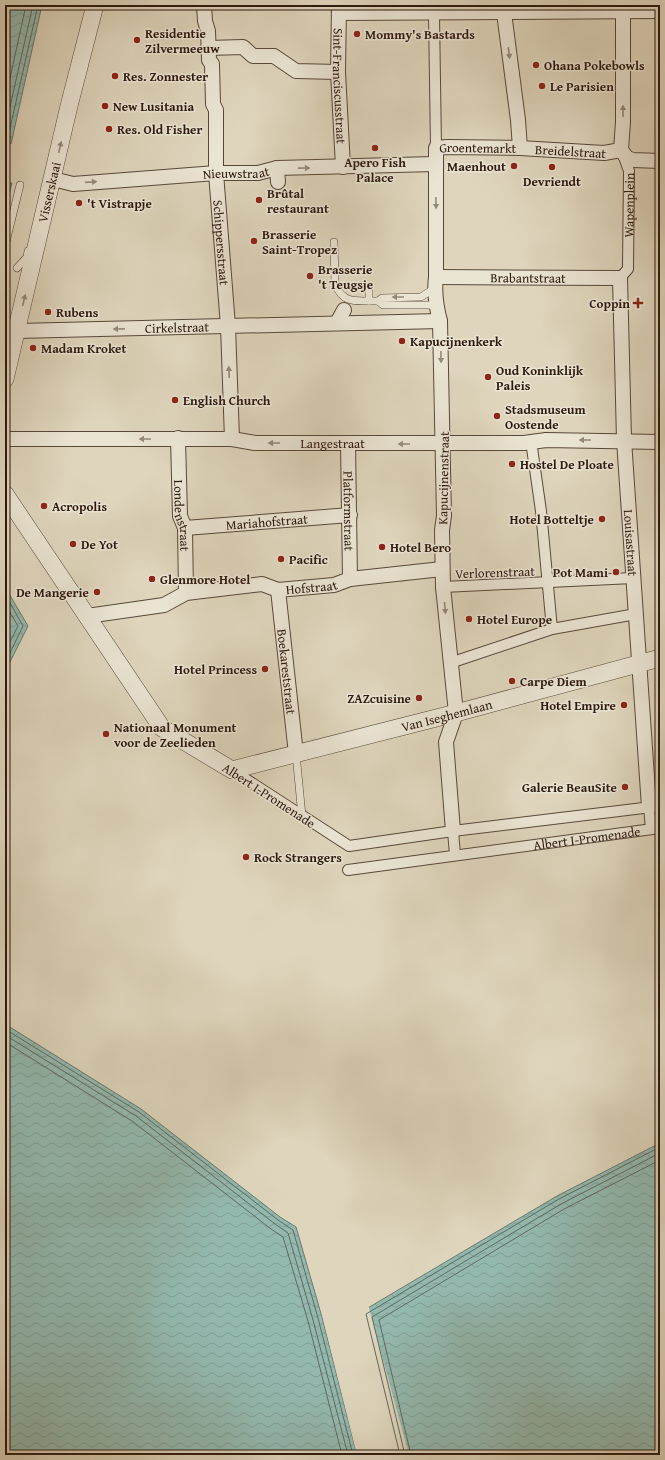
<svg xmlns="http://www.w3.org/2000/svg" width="665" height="1460" viewBox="0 0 665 1460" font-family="'Gentium Book Plus',serif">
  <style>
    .water { fill: url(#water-waves); stroke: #6a796f }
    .pier { fill: #ded5bc }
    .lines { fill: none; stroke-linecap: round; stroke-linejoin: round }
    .shore { stroke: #60695f; stroke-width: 1 }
    .service-casing { stroke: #59483a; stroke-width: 8 }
    .pedestrian-casing { stroke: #59483a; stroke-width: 12 }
    .minor-casing { stroke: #59483a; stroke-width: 16 }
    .tertiary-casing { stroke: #59483a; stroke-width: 18 }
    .service { stroke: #eae4d3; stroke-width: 7 }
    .pedestrian { stroke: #eae4d3; stroke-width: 10 }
    .minor { stroke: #eae4d3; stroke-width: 14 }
    .tertiary { stroke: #eae4d3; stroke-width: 17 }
    .oneway { fill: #95897b }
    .poi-dot { fill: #8f2418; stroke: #eae4d3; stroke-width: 1.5 }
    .labels { text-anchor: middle; stroke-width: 3; stroke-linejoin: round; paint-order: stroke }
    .poi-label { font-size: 13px; font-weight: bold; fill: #2d190f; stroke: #eae4d3; text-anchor: start }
    .street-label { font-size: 13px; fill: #2d190f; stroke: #eae4d3 }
  </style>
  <defs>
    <pattern id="water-waves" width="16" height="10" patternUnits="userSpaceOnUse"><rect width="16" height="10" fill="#93b9af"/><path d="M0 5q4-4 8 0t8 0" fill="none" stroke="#7f9e95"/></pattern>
  </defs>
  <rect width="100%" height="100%" fill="#ded5bc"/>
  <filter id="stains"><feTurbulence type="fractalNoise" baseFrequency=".005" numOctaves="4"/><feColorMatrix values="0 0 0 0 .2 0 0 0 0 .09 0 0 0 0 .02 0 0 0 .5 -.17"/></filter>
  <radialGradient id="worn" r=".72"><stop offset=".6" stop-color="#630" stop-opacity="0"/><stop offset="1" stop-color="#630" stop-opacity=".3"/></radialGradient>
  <g class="water">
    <polygon points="5,5 42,5 11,144 5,142"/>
    <polygon points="5,182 12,183 5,212"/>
    <polygon points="5,587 28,626 5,672"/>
    <polygon points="5,1024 141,1109 280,1217 296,1227 322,1317 357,1455 5,1455"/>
    <polygon points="660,1143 660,1455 397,1455 361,1312 557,1196"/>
  </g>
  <g class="pier">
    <polygon points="313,1279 324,1317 359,1455 357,1455"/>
    <polygon points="369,1306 369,1308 409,1455 395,1455 359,1313 359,1311"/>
  </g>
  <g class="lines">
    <g class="shore">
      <polyline points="5,101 26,5"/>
      <polyline points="5,129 33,5"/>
      <polyline points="5,139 8,137 38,5"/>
      <polyline points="5,594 23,626 5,663"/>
      <polyline points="5,604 18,626 5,652"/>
      <polyline points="5,1029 139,1112 278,1220 293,1230 318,1318 353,1455"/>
      <polyline points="5,1035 136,1116 275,1224 288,1233 313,1320 348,1455"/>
      <polyline points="5,1042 132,1121 271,1229 283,1237 308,1321 342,1455"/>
      <polyline points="400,1455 366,1314 559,1199 660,1147"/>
      <polyline points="405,1455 372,1317 561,1204 660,1153"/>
      <polyline points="411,1455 379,1320 564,1209 660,1160"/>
    </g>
    <g class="service-casing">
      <g id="service">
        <path d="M334 242 335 283C343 306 358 300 378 301"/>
        <polyline points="5,246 20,185"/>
        <polyline points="17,268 27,257 28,251"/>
        <polyline points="435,288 421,297 382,298 378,301 383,305 428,305 436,306"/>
        <polyline points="369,289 369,301"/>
        <polyline points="296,754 302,816"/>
      </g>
    </g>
    <g class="pedestrian-casing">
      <g id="pedestrian">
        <polyline points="339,15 660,13"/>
        <polyline points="434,15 436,148"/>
        <path id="s1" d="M620 278 628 269 629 171 623 154"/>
        <polyline points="531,441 541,511 552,629"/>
        <polyline points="443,587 633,578"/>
        <polyline points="450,663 552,629 636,614"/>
        <polyline points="232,770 349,846 453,831 660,806"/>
        <polyline points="649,807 651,829"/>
        <polyline points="453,831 455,855"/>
        <path id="s2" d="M348 870 660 828"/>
        <polyline points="5,1453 6,1455"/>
      </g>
    </g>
    <g class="minor-casing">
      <g id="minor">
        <path id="s3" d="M204 5 205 21 208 31 209 60 212 64 213 104 216 110V173L228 326 232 439"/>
        <path id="s4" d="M339 5 338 72 343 167"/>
        <polyline points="503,5 518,120 520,148"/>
        <polyline points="208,48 243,47 253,56 274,56 296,71 338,72"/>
        <polyline points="621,150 623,122 623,5"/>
        <polyline points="621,150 627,158 633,160 660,161"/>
        <polyline points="277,168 278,182"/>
        <path id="s5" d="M53 179 73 184 216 173H258L277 168 435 164"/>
        <path id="s6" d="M436 277 620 278 624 440 649 807"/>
        <polyline points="337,323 344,310"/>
        <path id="s7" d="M17 331 440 321"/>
        <path id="s8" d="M178 438 180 516 185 528 186 593"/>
        <path id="s9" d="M5 439H232L255 443H524L546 440 660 442"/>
        <path id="s10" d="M348 444 350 579"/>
        <path id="s11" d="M185 528 350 515"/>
        <path id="s12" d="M278 590 296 754"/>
        <path id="s13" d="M87 616 164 605 186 593 262 584 278 590 334 585 350 579 442 569"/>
        <path id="s14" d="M453 831 446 742 456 713 443 587 442 530 444 516 440 321C436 306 434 292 436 277V148L447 147 520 148 604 153 621 150"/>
      </g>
    </g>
    <g class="tertiary-casing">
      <g id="tertiary">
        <path id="s15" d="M5 379 69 106 95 5"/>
        <path id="s16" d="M5 494 162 728 232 770 456 713 660 658"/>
      </g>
    </g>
    <use href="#service" class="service"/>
    <use href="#pedestrian" class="pedestrian"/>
    <use href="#minor" class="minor"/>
    <use href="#tertiary" class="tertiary"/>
  </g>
  <defs><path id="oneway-solid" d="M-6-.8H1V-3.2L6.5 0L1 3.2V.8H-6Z"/></defs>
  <g class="oneway">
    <use href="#oneway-solid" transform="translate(509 53) rotate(83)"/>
    <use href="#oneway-solid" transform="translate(623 111) rotate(-90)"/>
    <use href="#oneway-solid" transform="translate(60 147) rotate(-77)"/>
    <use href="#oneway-solid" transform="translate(304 168) rotate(-1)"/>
    <use href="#oneway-solid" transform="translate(91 182) rotate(-4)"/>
    <use href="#oneway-solid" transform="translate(436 203) rotate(89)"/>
    <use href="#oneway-solid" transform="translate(398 297) rotate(180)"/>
    <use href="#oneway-solid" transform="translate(24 300) rotate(-77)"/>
    <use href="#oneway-solid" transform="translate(119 329) rotate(179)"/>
    <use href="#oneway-solid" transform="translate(441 357) rotate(89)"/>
    <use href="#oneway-solid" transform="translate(229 372) rotate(-92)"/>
    <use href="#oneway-solid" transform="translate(145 439) rotate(180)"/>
    <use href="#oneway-solid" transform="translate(585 440) rotate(-180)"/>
    <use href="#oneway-solid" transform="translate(274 443) rotate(-180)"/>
    <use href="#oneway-solid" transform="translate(404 444) rotate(180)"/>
    <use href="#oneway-solid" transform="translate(445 608) rotate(85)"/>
  </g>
  <g class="poi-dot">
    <circle cx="357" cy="34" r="4"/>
    <circle cx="137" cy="40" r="4"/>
    <circle cx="536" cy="65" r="4"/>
    <circle cx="115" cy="76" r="4"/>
    <circle cx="542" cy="86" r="4"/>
    <circle cx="105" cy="106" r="4"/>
    <circle cx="109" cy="129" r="4"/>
    <circle cx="375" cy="148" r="4"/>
    <circle cx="514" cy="166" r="4"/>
    <circle cx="552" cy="167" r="4"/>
    <circle cx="259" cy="200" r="4"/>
    <circle cx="79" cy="203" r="4"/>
    <circle cx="254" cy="241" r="4"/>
    <circle cx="310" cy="276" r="4"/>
    <path d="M636 297h4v4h4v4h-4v4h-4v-4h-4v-4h4z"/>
    <circle cx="48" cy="312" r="4"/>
    <circle cx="402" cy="341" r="4"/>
    <circle cx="33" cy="348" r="4"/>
    <circle cx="488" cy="377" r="4"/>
    <circle cx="175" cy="400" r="4"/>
    <circle cx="497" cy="416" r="4"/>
    <circle cx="512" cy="464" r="4"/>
    <circle cx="44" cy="506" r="4"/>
    <circle cx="602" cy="519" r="4"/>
    <circle cx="73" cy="544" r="4"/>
    <circle cx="382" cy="547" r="4"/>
    <circle cx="281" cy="559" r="4"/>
    <circle cx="616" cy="572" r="4"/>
    <circle cx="152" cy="579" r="4"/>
    <circle cx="97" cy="592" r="4"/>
    <circle cx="469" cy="619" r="4"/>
    <circle cx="265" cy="669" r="4"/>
    <circle cx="512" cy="681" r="4"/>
    <circle cx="419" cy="698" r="4"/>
    <circle cx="624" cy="705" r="4"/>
    <circle cx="106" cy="734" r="4"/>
    <circle cx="625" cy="787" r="4"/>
    <circle cx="246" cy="857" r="4"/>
  </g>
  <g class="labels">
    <g class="poi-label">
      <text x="145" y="38">Residentie<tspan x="145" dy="15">Zilvermeeuw</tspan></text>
      <text x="365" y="39">Mommy's Bastards</text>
      <text x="544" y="70">Ohana Pokebowls</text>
      <text x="123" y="81">Res. Zonnester</text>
      <text x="550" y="91">Le Parisien</text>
      <text x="113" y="111">New Lusitania</text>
      <text x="117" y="134">Res. Old Fisher</text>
      <text x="375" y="167" text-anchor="middle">Apero Fish<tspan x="375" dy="15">Palace</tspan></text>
      <text x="506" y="171" text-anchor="end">Maenhout</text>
      <text x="552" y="186" text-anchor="middle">Devriendt</text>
      <text x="267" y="198">Brûtal<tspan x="267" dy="15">restaurant</tspan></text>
      <text x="87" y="208">'t Vistrapje</text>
      <text x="262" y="239">Brasserie<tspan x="262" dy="15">Saint-Tropez</tspan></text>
      <text x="318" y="274">Brasserie<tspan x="318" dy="15">'t Teugsje</tspan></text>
      <text x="630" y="308" text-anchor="end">Coppin</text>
      <text x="56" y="317">Rubens</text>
      <text x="410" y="346">Kapucijnenkerk</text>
      <text x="41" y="353">Madam Kroket</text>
      <text x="496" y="375">Oud Koninklijk<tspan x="496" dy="15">Paleis</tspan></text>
      <text x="183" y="405">English Church</text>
      <text x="505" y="414">Stadsmuseum<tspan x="505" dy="15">Oostende</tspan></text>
      <text x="520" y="469">Hostel De Ploate</text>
      <text x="52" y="511">Acropolis</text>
      <text x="594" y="524" text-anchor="end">Hotel Botteltje</text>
      <text x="81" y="549">De Yot</text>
      <text x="390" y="552">Hotel Bero</text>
      <text x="289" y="564">Pacific</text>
      <text x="608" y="577" text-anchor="end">Pot Mami</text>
      <text x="160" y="584">Glenmore Hotel</text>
      <text x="89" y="597" text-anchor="end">De Mangerie</text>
      <text x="477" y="624">Hotel Europe</text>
      <text x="257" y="674" text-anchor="end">Hotel Princess</text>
      <text x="520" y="686">Carpe Diem</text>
      <text x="411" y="703" text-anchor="end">ZAZcuisine</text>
      <text x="616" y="710" text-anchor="end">Hotel Empire</text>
      <text x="114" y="732">Nationaal Monument<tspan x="114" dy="15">voor de Zeelieden</tspan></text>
      <text x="617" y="792" text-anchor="end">Galerie BeauSite</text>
      <text x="254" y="862">Rock Strangers</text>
    </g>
    <g class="street-label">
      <text dy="5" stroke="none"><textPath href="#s4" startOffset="81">Sint-Franciscusstraat</textPath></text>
      <text dy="5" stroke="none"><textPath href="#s14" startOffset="728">Groentemarkt</textPath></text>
      <text dy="5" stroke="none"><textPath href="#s14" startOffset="821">Breidelstraat</textPath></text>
      <text dy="5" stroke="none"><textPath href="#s5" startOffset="184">Nieuwstraat</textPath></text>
      <text dy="5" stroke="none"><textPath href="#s15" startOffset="192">Visserskaai</textPath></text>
      <text dy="5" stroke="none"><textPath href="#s1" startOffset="76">Wapenplein</textPath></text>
      <text dy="5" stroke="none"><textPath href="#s3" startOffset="240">Schippersstraat</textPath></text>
      <text dy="5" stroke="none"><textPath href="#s6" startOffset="92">Brabantstraat</textPath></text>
      <text dy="5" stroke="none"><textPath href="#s7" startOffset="160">Cirkelstraat</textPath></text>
      <text dy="5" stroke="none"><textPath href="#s9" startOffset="328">Langestraat</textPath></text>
      <text transform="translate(443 478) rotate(-89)" y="5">Kapucijnenstraat</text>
      <text dy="5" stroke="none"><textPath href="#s10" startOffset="67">Platformstraat</textPath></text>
      <text dy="5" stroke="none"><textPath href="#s8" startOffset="78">Londenstraat</textPath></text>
      <text dy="5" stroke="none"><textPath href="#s11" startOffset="82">Mariahofstraat</textPath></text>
      <text dy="5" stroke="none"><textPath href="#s6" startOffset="449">Louisastraat</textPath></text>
      <text transform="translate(495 572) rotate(-2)" y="5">Verlorenstraat</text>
      <text dy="5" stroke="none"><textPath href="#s13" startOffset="230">Hofstraat</textPath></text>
      <text dy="5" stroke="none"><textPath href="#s12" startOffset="82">Boekareststraat</textPath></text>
      <text dy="5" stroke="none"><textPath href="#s16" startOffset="585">Van Iseghemlaan</textPath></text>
      <text transform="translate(269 795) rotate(33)" y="5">Albert I-Promenade</text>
      <text dy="5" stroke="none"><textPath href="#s2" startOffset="241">Albert I-Promenade</textPath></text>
    </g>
  </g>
  <rect width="665" height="1460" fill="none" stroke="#ded5bc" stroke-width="20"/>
  <rect x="6" y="6" width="653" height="1448" fill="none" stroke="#2d190f" stroke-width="2"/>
  <rect x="10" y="10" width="645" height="1440" fill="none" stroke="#2d190f"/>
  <rect width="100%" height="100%" filter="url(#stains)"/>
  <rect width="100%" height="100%" fill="url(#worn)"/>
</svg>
